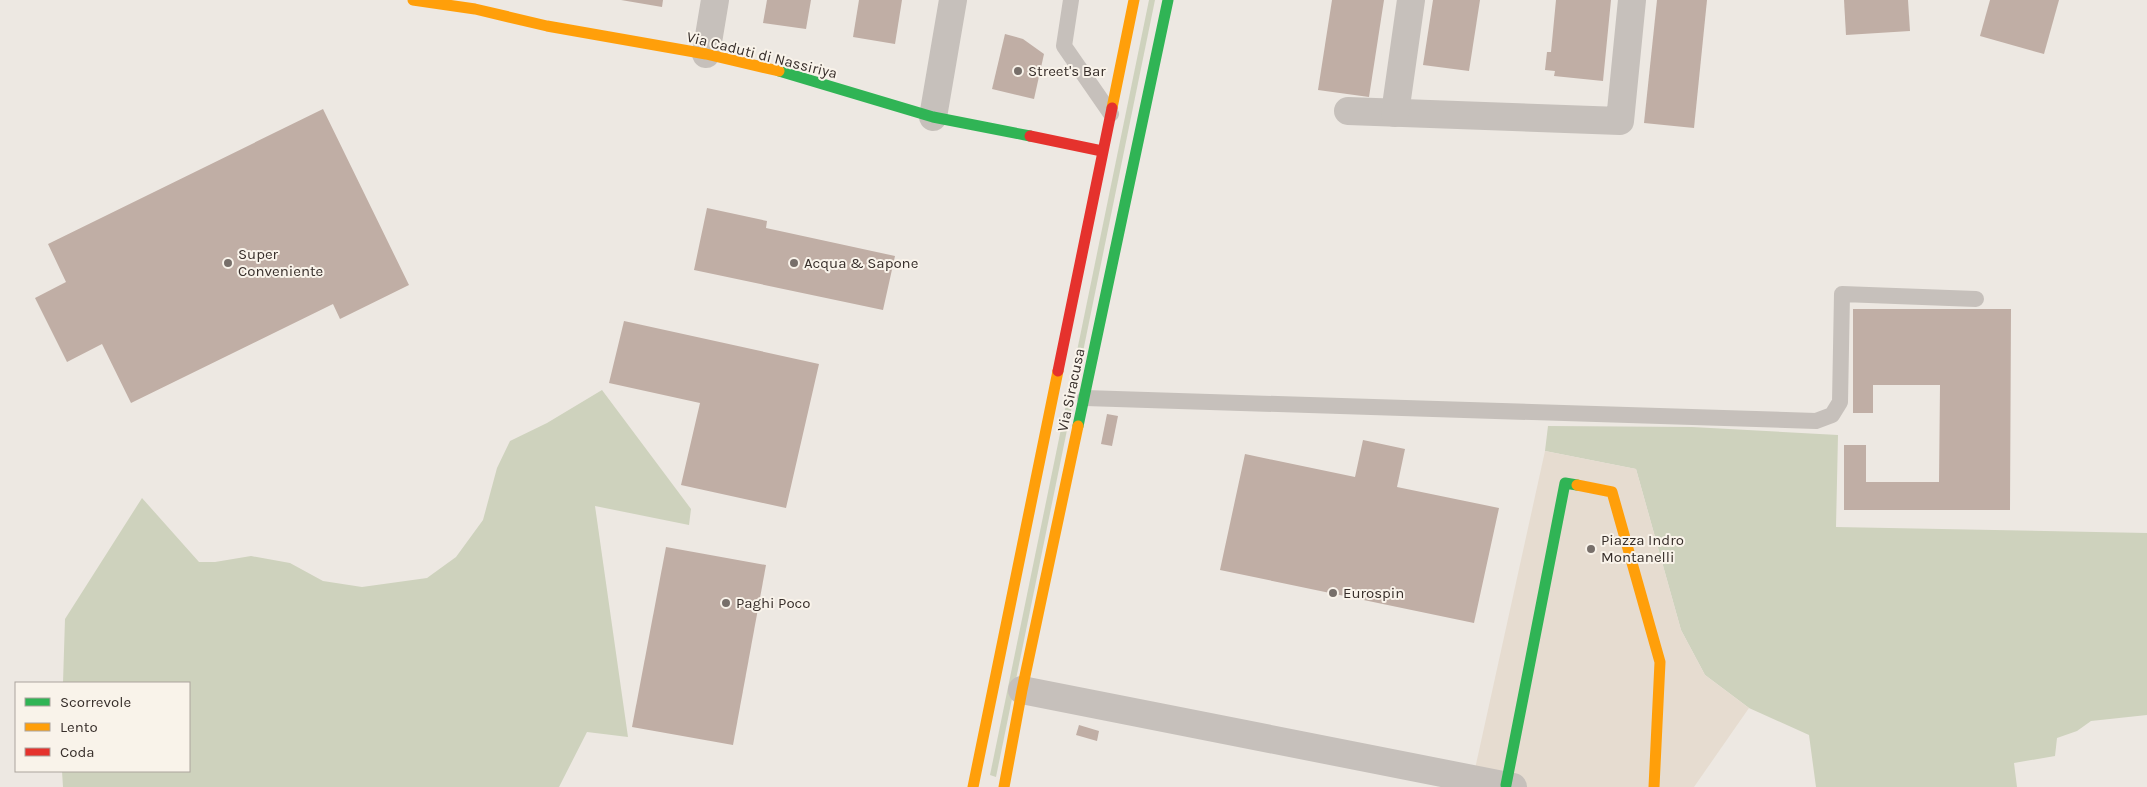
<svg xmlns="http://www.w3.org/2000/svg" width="2147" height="787" viewBox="0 0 2147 787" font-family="Karla,sans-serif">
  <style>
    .green { fill: #ced2bd }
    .plaza { fill: #e6dcd0 }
    .building { fill: #c0aea5 }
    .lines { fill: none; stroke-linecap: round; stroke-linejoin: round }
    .lane { stroke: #c6c0bb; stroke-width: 16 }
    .street { stroke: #c6c0bb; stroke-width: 28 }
    .fast { stroke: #30b455; stroke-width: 11 }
    .slow { stroke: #ff9f0a; stroke-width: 11 }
    .jam { stroke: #e5322d; stroke-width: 11 }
    .poi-dot { fill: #776f6a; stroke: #f9f3ea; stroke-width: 2 }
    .labels { text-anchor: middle; stroke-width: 4; stroke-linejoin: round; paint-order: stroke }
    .street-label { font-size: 15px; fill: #372e2a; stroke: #f9f3ea }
    .poi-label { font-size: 15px; fill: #372e2a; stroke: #f9f3ea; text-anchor: start }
  </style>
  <rect width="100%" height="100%" fill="#ede8e2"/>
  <g class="green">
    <polygon points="1149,0 1155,0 996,777 990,775"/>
    <polygon points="602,390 691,509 689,525 595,506 628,737 587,732 559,787 63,787 62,771 189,771 189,683 63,683 65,619 142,498 199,562 215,562 251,556 290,563 323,581 362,587 427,578 456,557 483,520 497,468 510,441 547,423"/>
    <polygon points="1548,426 1692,427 1838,435 1836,527 2147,533 2147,715 2091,721 2077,731 2057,738 2055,756 2014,763 2017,787 1816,787 1809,735 1749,708 1705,675 1681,630 1636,469 1545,451"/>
  </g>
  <polygon class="plaza" points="1545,451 1636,469 1681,630 1705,675 1749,708 1694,787 1471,787"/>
  <g class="building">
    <polygon points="621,0 663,0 662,7"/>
    <polygon points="767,0 811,0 806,29 763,23"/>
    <polygon points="859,0 902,0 895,44 853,37"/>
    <polygon points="1332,0 1384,0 1369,97 1318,90"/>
    <polygon points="1433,0 1480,0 1469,71 1423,65"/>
    <polygon points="1556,0 1611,0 1603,81 1554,76 1555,71 1545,70 1547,52 1551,52"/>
    <polygon points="1657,0 1707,0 1694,128 1644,123"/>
    <polygon points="1844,0 1908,0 1910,31 1846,35"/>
    <polygon points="1990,0 2059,0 2044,54 1980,36"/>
    <polygon points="1005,34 1023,39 1044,54 1034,99 992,89"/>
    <polygon points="323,109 409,285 340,319 333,304 131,403 102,344 67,362 35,298 66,282 48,244"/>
    <polygon points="707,208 767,221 766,228 895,256 883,310 694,270"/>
    <polygon points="1853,309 2011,309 2010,510 1844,510 1844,445 1866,445 1866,482 1939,482 1940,385 1873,385 1873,413 1853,413"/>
    <polygon points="624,321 819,364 786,508 681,485 700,403 609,383"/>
    <polygon points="1107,414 1118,416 1112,446 1101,444"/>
    <polygon points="1363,440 1405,449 1397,487 1499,508 1474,623 1220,570 1245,454 1355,477"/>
    <polygon points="666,547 766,565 733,745 632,727"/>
    <polygon points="1079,725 1099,731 1097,741 1076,735"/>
  </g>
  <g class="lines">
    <g class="lane">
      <polyline points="1071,0 1064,46 1111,114"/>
      <polyline points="1085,398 1816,421 1832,415 1840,402 1842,294 1976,299"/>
    </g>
    <g class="street">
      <polyline points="706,54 715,0"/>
      <polyline points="1348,111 1620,121 1632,0"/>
      <polyline points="1395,113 1411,0"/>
      <polyline points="933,117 953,0"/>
      <polyline points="1022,690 1513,787"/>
    </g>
    <g class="fast">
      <polyline points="779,71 933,117 1030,136"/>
      <polyline points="1078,426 1168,0"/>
      <polyline points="1506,785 1565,483 1577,485"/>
    </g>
    <g class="slow">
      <polyline points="413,0 475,9 547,26 706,54 779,71"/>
      <polyline points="1112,108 1134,0"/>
      <polyline points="1577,485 1612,492 1660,662 1654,787"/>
      <polyline points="973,787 1058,371"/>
      <polyline points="1004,787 1022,690 1078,426"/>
    </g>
    <g class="jam">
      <polyline points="1030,136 1102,151"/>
      <polyline points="1058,371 1112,108"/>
    </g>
  </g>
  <g class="poi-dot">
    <circle cx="1018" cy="71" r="5"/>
    <circle cx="228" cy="263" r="5"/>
    <circle cx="794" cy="263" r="5"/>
    <circle cx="1591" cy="549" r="5"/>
    <circle cx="1333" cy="593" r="5"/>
    <circle cx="726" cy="603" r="5"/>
  </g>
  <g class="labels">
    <g class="street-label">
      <text transform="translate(762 55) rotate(14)" y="5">Via Caduti di Nassiriya</text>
      <text transform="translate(1071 390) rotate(-78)" y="5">Via Siracusa</text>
    </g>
    <g class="poi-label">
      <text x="1028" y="76">Street's Bar</text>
      <text x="238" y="259">Super<tspan x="238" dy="17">Conveniente</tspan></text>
      <text x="804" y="268">Acqua &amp; Sapone</text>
      <text x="1601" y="545">Piazza Indro<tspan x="1601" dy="17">Montanelli</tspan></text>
      <text x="1343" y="598">Eurospin</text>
      <text x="736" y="608">Paghi Poco</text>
    </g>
  </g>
  <rect x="15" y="682" width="175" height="90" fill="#f9f3ea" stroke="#aba49d"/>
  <rect x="25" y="698" width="25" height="8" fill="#30b455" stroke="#aba49d"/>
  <text x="60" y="707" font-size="15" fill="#372e2a">Scorrevole</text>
  <rect x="25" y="723" width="25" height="8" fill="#ff9f0a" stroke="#aba49d"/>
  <text x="60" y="732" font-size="15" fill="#372e2a">Lento</text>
  <rect x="25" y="748" width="25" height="8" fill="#e5322d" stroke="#aba49d"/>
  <text x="60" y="757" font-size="15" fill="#372e2a">Coda</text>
</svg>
